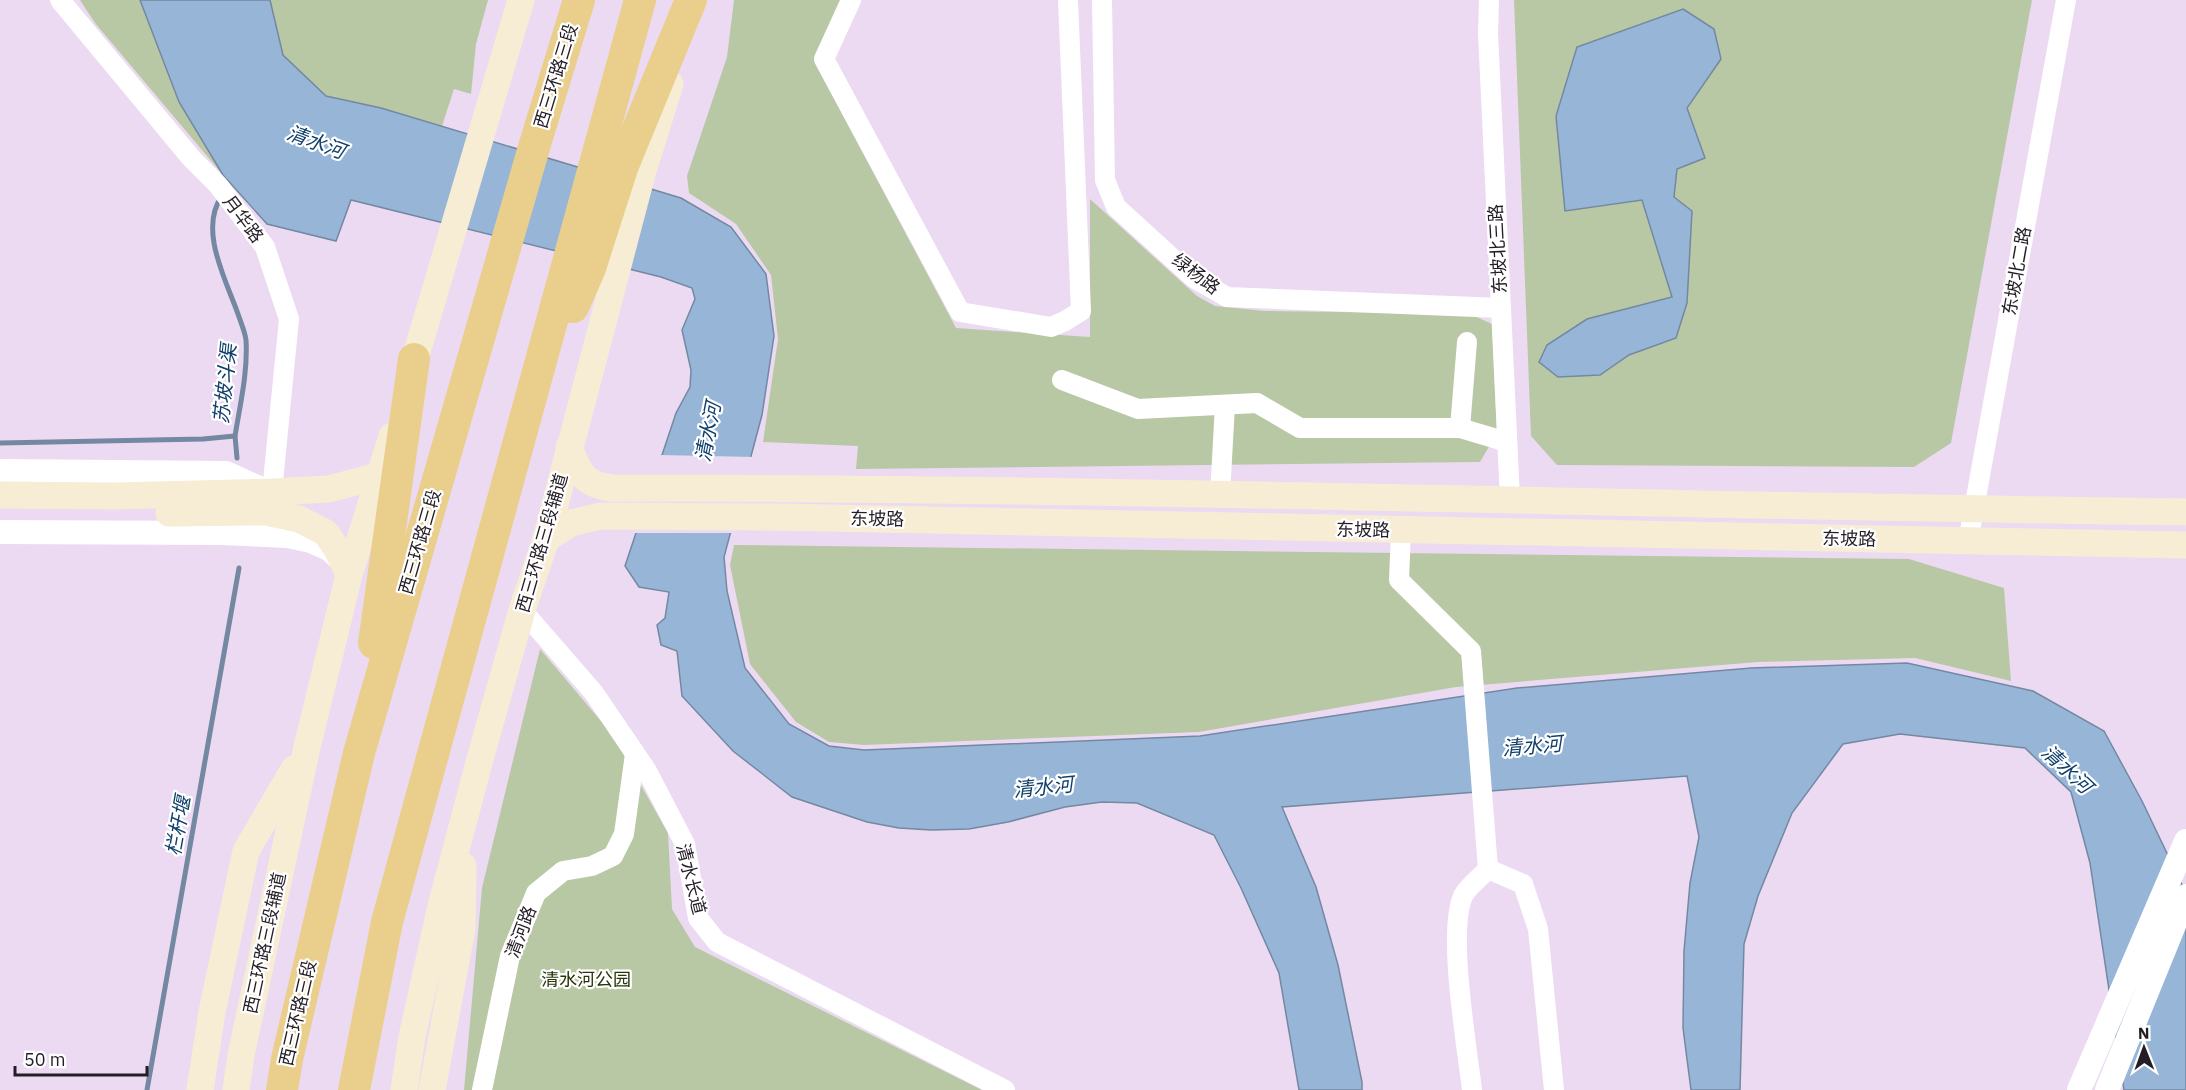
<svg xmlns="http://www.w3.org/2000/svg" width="2186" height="1090" viewBox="0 0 2186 1090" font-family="'IBM Plex Sans','Noto Sans SC',sans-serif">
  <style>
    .green { fill: #b8c8a4 }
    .water { fill: #97b6d7; stroke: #7488a2; stroke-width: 1.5 }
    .pier { fill: #ecdaf3 }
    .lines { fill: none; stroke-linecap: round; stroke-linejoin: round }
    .stream { stroke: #7488a2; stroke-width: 5 }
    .minor { stroke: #fff; stroke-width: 20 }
    .tertiary { stroke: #fff; stroke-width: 24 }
    .secondary { stroke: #f7edd4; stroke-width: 27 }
    .trunk { stroke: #eacf8c; stroke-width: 32 }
    .labels { text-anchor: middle; stroke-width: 4.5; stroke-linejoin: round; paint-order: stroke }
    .street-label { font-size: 18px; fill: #241d26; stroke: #fff }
    .park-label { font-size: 18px; fill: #27370a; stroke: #fff }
    .water-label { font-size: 20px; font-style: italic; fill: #10406a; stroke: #fff }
  </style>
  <rect width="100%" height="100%" fill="#ecdaf3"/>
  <g class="green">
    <polygon points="80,0 140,0 179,102 223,175 95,23"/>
    <polygon points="270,0 488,0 476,44 471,94 454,89 442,126 381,108 326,96 283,55"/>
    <polygon points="734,0 841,0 814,61 956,328 1090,337 1090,199 1197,296 1215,306 1265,311 1470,314 1492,324 1497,433 1480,462 856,469 858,446 763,442 778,339 771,275 736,224 689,193 687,176 727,57"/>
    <polygon points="1514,0 2032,0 1951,443 1914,467 1557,465 1531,436"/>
    <polygon points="734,545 1909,559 2004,588 2011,681 1915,658 1758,662 1456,687 1199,732 864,745 829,742 796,722 750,664 730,565"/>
    <polygon points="540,649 612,734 668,833 672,909 695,947 982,1090 464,1090 482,888"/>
  </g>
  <g class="water">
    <polygon points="140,0 270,0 283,55 326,96 381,108 681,198 731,227 766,274 774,336 762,415 724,557 727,591 745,668 789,724 829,746 864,750 1200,736 1517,688 1751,668 1907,663 2033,691 2104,731 2142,801 2186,893 2186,1090 2124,1090 2090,863 2071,792 2025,748 1900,734 1843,744 1792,813 1758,896 1744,944 1740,1090 1691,1090 1683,1028 1684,951 1690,883 1699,837 1687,776 1282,807 1316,887 1338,965 1362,1082 1362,1090 1299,1090 1279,973 1241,888 1214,835 1137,803 1102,802 1065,807 1008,822 969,829 931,830 899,828 867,822 792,797 733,751 682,696 677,651 661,645 657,625 665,618 669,592 639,587 625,566 676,413 690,387 691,370 682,330 695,299 692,288 661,277 351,200 336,241 267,224 223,175 179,102"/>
    <polygon points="1683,9 1714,29 1721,59 1687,108 1705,158 1677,169 1674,197 1692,211 1687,303 1676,338 1629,355 1600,375 1558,377 1539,362 1547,345 1587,319 1672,297 1642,200 1565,211 1556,116 1577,47"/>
  </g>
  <polygon class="pier" points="659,455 754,457 733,533 633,533"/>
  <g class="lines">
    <g class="stream">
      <polyline points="235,436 237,458"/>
      <path d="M0 443 203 439 235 436C240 405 248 372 246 340 245 332 241 323 238 314 226 280 198 229 222 196"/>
      <polyline points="147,1090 239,568"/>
    </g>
    <g class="minor">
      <polyline points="60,0 192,159 218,185 265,247 289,319 272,492"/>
      <polyline points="851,0 824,59 960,312 1051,327 1065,321 1081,311 1068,0"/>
      <polyline points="1102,0 1105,180 1116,207 1194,278 1227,297 1501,308"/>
      <polyline points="1489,0 1488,33 1510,499"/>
      <polyline points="1062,380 1138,409 1257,403 1300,428 1460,428 1507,442"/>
      <polyline points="1460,428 1467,342"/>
      <polyline points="1220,495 1225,405"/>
      <path d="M1401 531 1399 580 1471 651 1488 869C1481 877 1468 886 1463 896 1447 933 1467 1046 1472 1090"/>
      <polyline points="1968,542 2066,0"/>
      <polyline points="522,610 594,693 647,771 685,844 698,918 717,942 1005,1090"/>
      <polyline points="1488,869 1523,884 1538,929 1554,1090"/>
      <polyline points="482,1090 510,956 536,893 563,871 592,866 613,856 624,834 635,754"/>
    </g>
    <g class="tertiary">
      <polyline points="0,471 226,473 268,492"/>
      <polyline points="0,532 221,533 288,536 311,541 329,549 342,561"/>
      <polyline points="2079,1090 2186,841"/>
      <polyline points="2107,1090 2186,896"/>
    </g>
    <g class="secondary">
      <polyline points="409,379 521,0"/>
      <path d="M569 447C579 472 583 485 612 488 1137 488 1661 506 2186 512"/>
      <polyline points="0,495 115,496 272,492 329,489 381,475"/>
      <polyline points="169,513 266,512 299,519 326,533 338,551 349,575"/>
      <polyline points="546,539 571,523 600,516 777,517 2186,545"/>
      <polyline points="200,1090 212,1012 246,851 294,769"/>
      <polyline points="236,1090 241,1055 307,747 349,575 392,436"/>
      <polyline points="404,1090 412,1037 441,906 480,759 522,610 546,539 642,174 670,84"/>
      <polyline points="432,1090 462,928 463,866"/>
    </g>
    <g class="trunk">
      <polyline points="573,307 590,268 622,168 691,0"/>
      <polyline points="374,643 414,359"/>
      <polyline points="282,1090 287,1059 359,753 535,144 579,0"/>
      <polyline points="354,1090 387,922 640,0"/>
    </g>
  </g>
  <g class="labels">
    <g class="street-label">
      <text transform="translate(556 76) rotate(-73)" y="6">西三环路三段</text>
      <text transform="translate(243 219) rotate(53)" y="6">月华路</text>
      <text transform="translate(1498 249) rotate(-93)" y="6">东坡北三路</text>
      <text transform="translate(2017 271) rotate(-80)" y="6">东坡北二路</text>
      <text transform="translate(1196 274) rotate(37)" y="6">绿杨路</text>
      <text transform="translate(877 519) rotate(1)" y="6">东坡路</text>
      <text transform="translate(1363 530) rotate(1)" y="6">东坡路</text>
      <text transform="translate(1849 539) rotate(1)" y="6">东坡路</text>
      <text transform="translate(420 542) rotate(-74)" y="6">西三环路三段</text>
      <text transform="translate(542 543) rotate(-74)" y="6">西三环路三段辅道</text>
      <text transform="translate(691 879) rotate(76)" y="6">清水长道</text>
      <text transform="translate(521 932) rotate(-69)" y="6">清河路</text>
      <text transform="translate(265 943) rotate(-78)" y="6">西三环路三段辅道</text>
      <text transform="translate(298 1013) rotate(-77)" y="6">西三环路三段</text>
    </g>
    <g class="park-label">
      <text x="586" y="986">清水河公园</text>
    </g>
    <g class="water-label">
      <text transform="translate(316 142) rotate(20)" y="7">清水河</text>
      <text transform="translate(225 384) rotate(-84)" y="7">苏坡斗渠</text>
      <text transform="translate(708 432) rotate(-79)" y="7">清水河</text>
      <text transform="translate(1532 746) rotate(-5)" y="7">清水河</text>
      <text transform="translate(2067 769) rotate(43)" y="7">清水河</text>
      <text transform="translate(1043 787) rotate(-6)" y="7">清水河</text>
      <text transform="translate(178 826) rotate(-80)" y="7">栏杆堰</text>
    </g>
  </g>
  <g transform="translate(2144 1048) rotate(359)" stroke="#ffffff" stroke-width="4.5" paint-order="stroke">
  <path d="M0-4.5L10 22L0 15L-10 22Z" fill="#241d26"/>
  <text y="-9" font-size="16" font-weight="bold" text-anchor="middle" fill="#241d26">N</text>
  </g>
  <path d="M15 1066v9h132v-9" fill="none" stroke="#241d26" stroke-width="3"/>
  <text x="24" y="1066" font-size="18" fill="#241d26" stroke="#ffffff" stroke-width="4.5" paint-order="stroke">50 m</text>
</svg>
